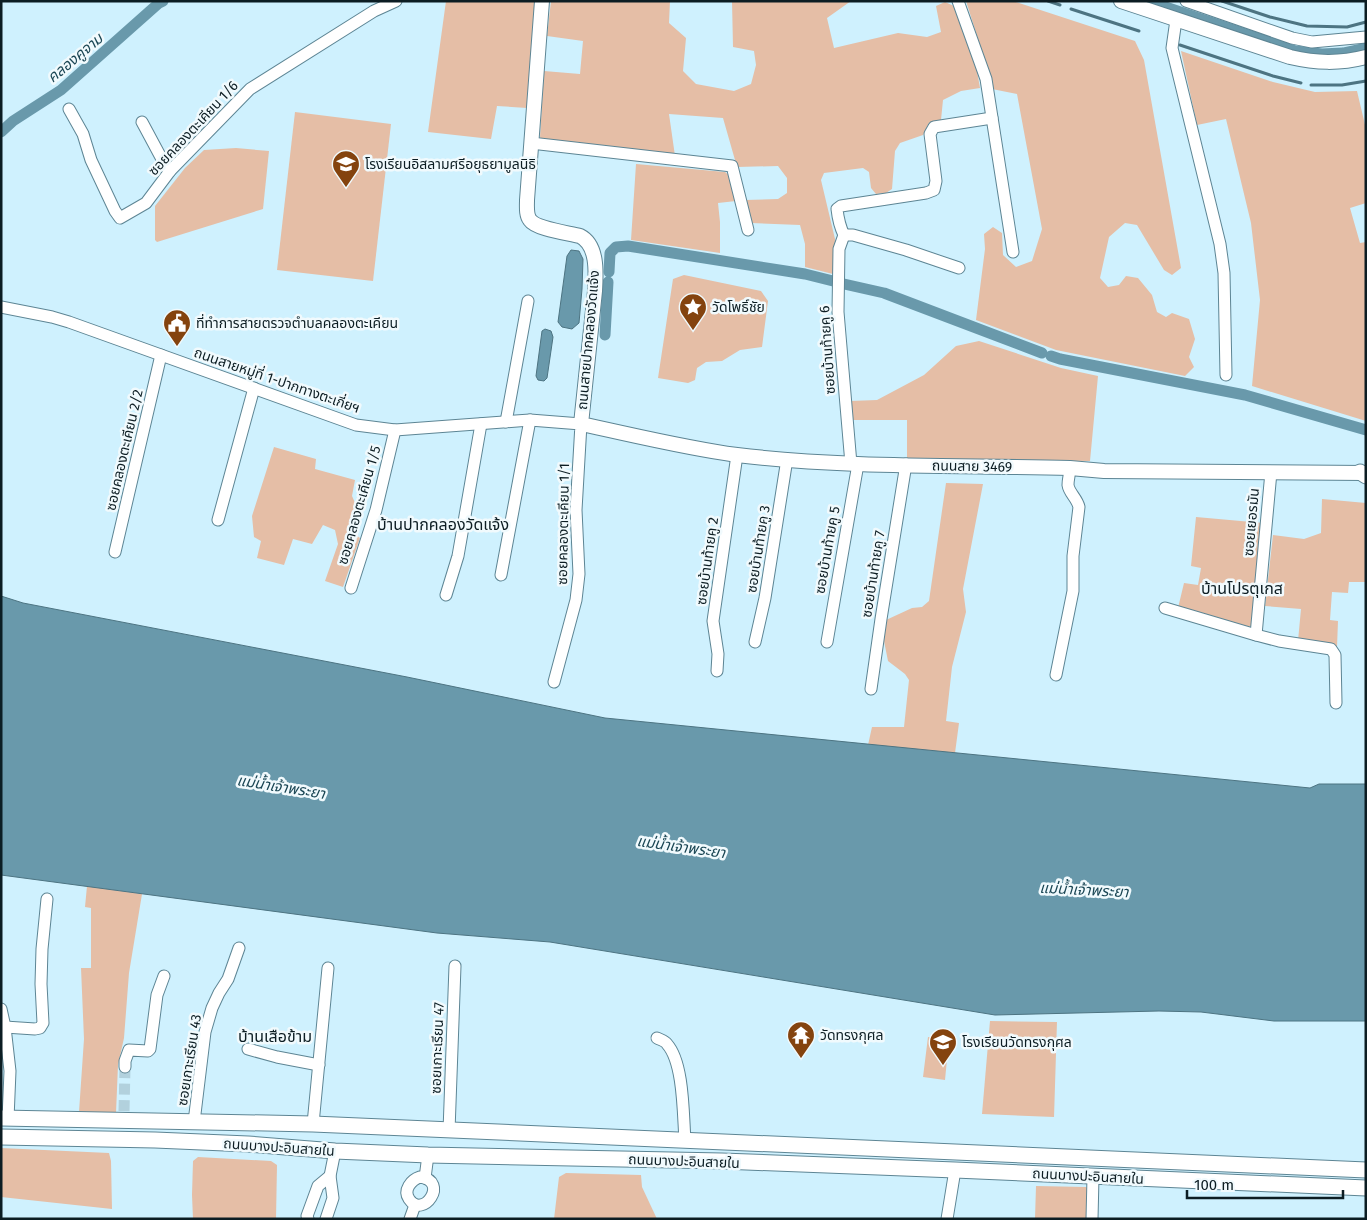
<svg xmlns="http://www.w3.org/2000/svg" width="1367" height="1220" viewBox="0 0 1367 1220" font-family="'Fira Sans','Noto Sans Thai',sans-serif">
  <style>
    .green { fill: #e5bea6 }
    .water { fill: #6999ab; stroke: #4d7482 }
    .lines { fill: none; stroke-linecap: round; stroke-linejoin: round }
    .stream { stroke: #4d7482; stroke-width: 3 }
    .canal { stroke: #6999ab; stroke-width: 11 }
    .minor-tunnel { stroke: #b2d1dd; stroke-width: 11; stroke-dasharray: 11 5.5; stroke-linecap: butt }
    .minor-casing { stroke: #5d8594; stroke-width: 13 }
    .tertiary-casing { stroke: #5d8594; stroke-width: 16 }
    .secondary-casing { stroke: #5d8594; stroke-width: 17 }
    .minor { stroke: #fff; stroke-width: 11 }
    .tertiary { stroke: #fff; stroke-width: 14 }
    .secondary { stroke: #fff; stroke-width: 15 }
    .labels { text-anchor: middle; stroke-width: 5; stroke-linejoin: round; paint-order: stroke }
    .street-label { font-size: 14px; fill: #0c1d23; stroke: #f1fafd }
    .poi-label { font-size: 14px; fill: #0c1d23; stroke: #f1fafd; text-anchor: start }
    .water-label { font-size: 15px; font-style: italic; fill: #1a4654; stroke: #f1fafd }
    .quarter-label { font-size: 16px; fill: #0c1d23; stroke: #f1fafd }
  </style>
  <rect width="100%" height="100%" fill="#cff1fe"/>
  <g class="green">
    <polygon points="446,1 535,1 527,108 497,106 491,139 428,132"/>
    <polygon points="551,1 670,1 669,23 686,38 683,71 696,84 734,91 751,84 756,65 754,51 733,47 732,1 851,1 827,18 834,48 898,33 927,37 941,32 936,6 945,2 954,6 977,71 980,88 961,91 943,100 941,120 929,123 923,135 900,143 895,151 892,189 886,193 876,194 871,188 869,172 863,168 824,173 821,180 835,239 833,274 805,267 805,244 800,225 751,223 745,200 778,199 787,193 787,178 778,166 737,167 723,118 669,114 675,156 542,141 540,137 544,71 580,74 583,41 547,36"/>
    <polygon points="966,1 1013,1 1135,41 1144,60 1181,268 1172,275 1164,270 1137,225 1125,223 1109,237 1100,278 1108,287 1119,285 1126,276 1138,278 1152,295 1157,312 1166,317 1172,313 1189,319 1195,339 1189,357 1194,367 1185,376 1056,350 976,320 985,249 984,234 993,227 1002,233 1003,255 1016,267 1032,261 1042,229 1017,94 992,89 990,77"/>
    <polygon points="1181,51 1273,82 1315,92 1357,91 1366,129 1366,203 1350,208 1360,243 1366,242 1366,421 1252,386 1260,300 1251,223 1226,119 1197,125"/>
    <polygon points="295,112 391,124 373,281 277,270"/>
    <polygon points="236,148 269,151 263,209 157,242 155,240 155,206 185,168 204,150"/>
    <polygon points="636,164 725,172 730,176 736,201 718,203 720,222 720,253 631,240"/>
    <polygon points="684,275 761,291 768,301 762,347 740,350 722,361 706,362 697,368 695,380 688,383 658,378 673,279"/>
    <polygon points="979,341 1061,368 1098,376 1090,461 907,459 907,420 850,420 850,401 877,400 924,375 956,346"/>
    <polygon points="274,447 316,459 315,469 355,480 352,496 356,505 350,531 360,538 343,587 325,581 338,544 335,530 323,525 312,544 293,539 284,565 257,558 261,541 254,537 252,516"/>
    <polygon points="946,483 983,484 963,589 966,612 952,667 946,721 959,723 955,753 868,745 872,727 904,727 909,680 905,674 888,661 884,641 886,620 912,608 922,607 929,601"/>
    <polygon points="1322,499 1366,503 1366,582 1349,582 1348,593 1332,592 1330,620 1338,621 1337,647 1298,641 1301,609 1265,606 1273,535 1304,539 1321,533"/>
    <polygon points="1196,517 1263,523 1254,619 1251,626 1243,629 1178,608 1184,583 1198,585 1201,568 1191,566"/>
    <polygon points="87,886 142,894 129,973 124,1038 118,1065 116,1113 79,1112 84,1039 81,968 91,968 91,908 85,907"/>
    <polygon points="990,1021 1057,1022 1054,1117 982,1114"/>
    <polygon points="928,1037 949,1039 945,1080 923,1077"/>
    <polygon points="1,1148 109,1153 111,1161 112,1209 1,1197"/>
    <polygon points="198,1157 271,1161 277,1165 276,1219 193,1219 192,1195 193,1161"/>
    <polygon points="566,1173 641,1175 642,1187 657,1219 554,1219 559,1177"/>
    <polygon points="1036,1186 1086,1187 1089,1190 1088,1219 1035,1219"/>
  </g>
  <g class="water">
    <polygon points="571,250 579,251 583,259 582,289 579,323 572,329 562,327 558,322 567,256"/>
    <polygon points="545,329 551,331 553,337 547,378 544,381 538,380 536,376 542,331"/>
    <polygon points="1,596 23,603 407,677 605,718 1310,788 1319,784 1366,784 1366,1021 1274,1021 1201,1012 1159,1011 995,1015 550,942 437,933 1,875"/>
  </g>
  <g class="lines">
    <g class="stream">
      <polyline points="1048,1 1060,5"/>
      <polyline points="1222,1 1270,17 1307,26 1347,27 1366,22"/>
      <polyline points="1071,9 1139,31"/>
      <polyline points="1180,45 1273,76 1301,83"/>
      <polyline points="1311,85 1342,85 1366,81"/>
    </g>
    <g class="canal">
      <polyline points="1148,1 1295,51 1322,54 1343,53 1366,48"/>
      <polyline points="1,132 13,121 61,90 159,3 163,1"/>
      <polyline points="609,272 610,253 616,247 628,246 805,274 833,281"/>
      <polyline points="844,284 884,293 1042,353"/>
      <polyline points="605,335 608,282"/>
      <polyline points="1051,356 1060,359 1245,395 1366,430"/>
    </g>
    <polyline class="minor-tunnel" points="124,1111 125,1067"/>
    <g class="minor-casing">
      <g id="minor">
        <polyline points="958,1 986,79 1013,252"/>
        <polyline points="1186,1 1292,38 1312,42 1366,37"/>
        <polyline points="1176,20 1172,48 1220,244 1224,273 1226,375"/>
        <polyline points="69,109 83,134 91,160 115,211 120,218 146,203 170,171 250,89 374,11 396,1"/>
        <polyline points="142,122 164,163 170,171"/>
        <polyline points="531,143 732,166 748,230"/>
        <path d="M844 235C840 227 838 218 837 209L841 206 926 193 934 190 936 181 930 134 934 127 992 118"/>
        <polyline points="844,235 839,249 838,312 851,464"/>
        <polyline points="844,235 853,235 906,250 959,268"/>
        <polyline points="1,307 52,317 69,322 356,425 395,430 530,420 581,424 576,510 579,574 576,600 554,682"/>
        <polyline points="506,422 528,301"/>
        <polyline points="218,520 254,388"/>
        <polyline points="115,552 161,355"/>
        <polyline points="501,575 530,420"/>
        <polyline points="351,588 376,510 395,430"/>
        <polyline points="446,595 458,556 481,424"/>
        <polyline points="1165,608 1256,635 1279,641 1331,649 1335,655 1336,703"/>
        <polyline points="1256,635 1271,472"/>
        <polyline points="755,642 765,598 787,459"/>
        <polyline points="827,642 858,464"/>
        <polyline points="717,671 718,654 713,621 737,455"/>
        <path d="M1056 675 1073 591V556L1079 507C1077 498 1069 493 1068 485 1068 479 1070 473 1070 468"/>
        <polyline points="871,689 881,619 906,464"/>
        <polyline points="1,1009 5,1027 10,1071 8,1119"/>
        <polyline points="5,1027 35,1029 40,1028 43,1023 41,984 42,949 47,899"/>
        <path d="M657 1038C661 1040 665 1041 667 1044 684 1063 683 1115 685 1140"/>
        <polyline points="248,1049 277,1057 319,1065"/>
        <polyline points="125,1067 125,1061 129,1050 148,1051 150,1049 157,995 164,976"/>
        <polyline points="194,1122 205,1032 212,1008 219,993 228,979 239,948"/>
        <polyline points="313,1124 328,968"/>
        <polyline points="449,1131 455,966"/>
        <path d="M420 1177C450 1181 423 1220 409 1199 403 1190 411 1180 420 1177Z"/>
        <polyline points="425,1178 428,1155"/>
        <polyline points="308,1219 307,1216 318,1186 330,1176"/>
        <polyline points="326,1219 333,1198 330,1176 335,1151"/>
        <polyline points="410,1219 415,1205"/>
        <polyline points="947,1219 955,1170"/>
        <polyline points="1092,1219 1093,1177"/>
      </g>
    </g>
    <g class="tertiary-casing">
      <g id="tertiary">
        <path d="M542 1 527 200C527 206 526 215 530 220 536 229 569 233 580 236 598 245 596 273 595 291L581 424C633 435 685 448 737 455 847 468 959 465 1070 468L1104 471 1366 473"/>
        <path d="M1121 1 1290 57C1316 63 1339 64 1366 57"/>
      </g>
    </g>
    <g class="secondary-casing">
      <g id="secondary">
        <polyline points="1360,472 1366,476"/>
        <polyline points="1,1118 313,1124 1366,1170"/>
        <polyline points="1,1137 155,1140 248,1144 335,1151 428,1155 722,1161 955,1170 1366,1188"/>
      </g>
    </g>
    <use href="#minor" class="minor"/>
    <use href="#tertiary" class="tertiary"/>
    <use href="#secondary" class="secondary"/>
  </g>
  <defs>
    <g id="school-pin" transform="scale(1.4375)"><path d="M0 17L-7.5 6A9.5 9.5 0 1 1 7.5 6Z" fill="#84430e" stroke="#f1fafd"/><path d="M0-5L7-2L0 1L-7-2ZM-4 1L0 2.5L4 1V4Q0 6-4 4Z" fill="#fff"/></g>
    <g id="sight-pin" transform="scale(1.4375)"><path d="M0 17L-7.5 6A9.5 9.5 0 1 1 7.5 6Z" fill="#84430e" stroke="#f1fafd"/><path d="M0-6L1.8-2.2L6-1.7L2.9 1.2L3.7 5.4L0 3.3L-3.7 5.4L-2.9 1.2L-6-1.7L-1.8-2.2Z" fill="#fff"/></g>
    <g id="civic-pin" transform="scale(1.4375)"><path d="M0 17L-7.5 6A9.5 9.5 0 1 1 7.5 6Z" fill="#84430e" stroke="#f1fafd"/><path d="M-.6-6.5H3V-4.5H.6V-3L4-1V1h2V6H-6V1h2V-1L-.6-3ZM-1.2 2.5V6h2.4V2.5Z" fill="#fff"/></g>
    <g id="temple-pin" transform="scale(1.4375)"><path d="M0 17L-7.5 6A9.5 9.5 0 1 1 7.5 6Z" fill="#84430e" stroke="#f1fafd"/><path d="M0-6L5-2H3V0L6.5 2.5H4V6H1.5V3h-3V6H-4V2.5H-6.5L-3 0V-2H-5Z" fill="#fff"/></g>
  </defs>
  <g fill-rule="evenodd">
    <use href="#school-pin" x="346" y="164"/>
    <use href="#sight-pin" x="693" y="307"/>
    <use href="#civic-pin" x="177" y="323"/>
    <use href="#temple-pin" x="801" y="1035"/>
    <use href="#school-pin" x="943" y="1042"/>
  </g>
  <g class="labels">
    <g class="street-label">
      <text transform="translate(193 128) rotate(-47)" y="5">ซอยคลองตะเคียน 1/6</text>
      <text transform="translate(588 340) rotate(-85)" y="5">ถนนสายปากคลองวัดแจ้ง</text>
      <text transform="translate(827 350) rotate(-94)" y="5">ซอยบ้านท้ายคู 6</text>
      <text transform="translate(277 380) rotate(19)" y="5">ถนนสายหมู่ที่ 1-ปากทางตะเกี่ยฯ</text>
      <text transform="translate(124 450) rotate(-77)" y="5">ซอยคลองตะเคียน 2/2</text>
      <text transform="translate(972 466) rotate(1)" y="5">ถนนสาย 3469</text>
      <text transform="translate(359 505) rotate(-74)" y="5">ซอยคลองตะเคียน 1/5</text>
      <text transform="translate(1251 522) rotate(-85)" y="5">ซอยเยอรมัน</text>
      <text transform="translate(563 524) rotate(-89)" y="5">ซอยคลองตะเคียน 1/1</text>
      <text transform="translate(758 549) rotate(-81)" y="5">ซอยบ้านท้ายคู 3</text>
      <text transform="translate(827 550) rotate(-80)" y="5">ซอยบ้านท้ายคู 5</text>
      <text transform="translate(707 561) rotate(-82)" y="5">ซอยบ้านท้ายคู 2</text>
      <text transform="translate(873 574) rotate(-81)" y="5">ซอยบ้านท้ายคู 7</text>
      <text transform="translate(437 1048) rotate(-88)" y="5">ซอยเกาะเรียน 47</text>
      <text transform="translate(189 1060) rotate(-81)" y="5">ซอยเกาะเรียน 43</text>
      <text transform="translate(279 1147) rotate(4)" y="5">ถนนบางปะอินสายใน</text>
      <text transform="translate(684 1161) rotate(2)" y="5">ถนนบางปะอินสายใน</text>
      <text transform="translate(1088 1176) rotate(3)" y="5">ถนนบางปะอินสายใน</text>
    </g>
    <g class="poi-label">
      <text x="365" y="169">โรงเรียนอิสลามศรีอยุธยามูลนิธิ</text>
      <text x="712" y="312">วัดโพธิ์ชัย</text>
      <text x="196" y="328">ที่ทำการสายตรวจตำบลคลองตะเคียน</text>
      <text x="820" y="1040">วัดทรงกุศล</text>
      <text x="962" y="1047">โรงเรียนวัดทรงกุศล</text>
    </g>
    <g class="water-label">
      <text transform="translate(75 58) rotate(-40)" y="5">คลองคูจาม</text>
      <text transform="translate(281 787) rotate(9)" y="5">แม่น้ำเจ้าพระยา</text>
      <text transform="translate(681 847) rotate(8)" y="5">แม่น้ำเจ้าพระยา</text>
      <text transform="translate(1084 890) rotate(3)" y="5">แม่น้ำเจ้าพระยา</text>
    </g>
    <g class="quarter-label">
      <text x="443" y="530">บ้านปากคลองวัดแจ้ง</text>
      <text x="1242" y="594">บ้านโปรตุเกส</text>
      <text x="275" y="1042">บ้านเสือข้าม</text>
    </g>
  </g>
  <rect width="1367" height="1220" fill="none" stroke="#0c1d23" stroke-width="5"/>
  <path d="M1187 1190v8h156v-8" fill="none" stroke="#0c1d23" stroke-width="2.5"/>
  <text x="1194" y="1190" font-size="15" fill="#0c1d23" stroke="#f1fafd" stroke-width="4" paint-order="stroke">100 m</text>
</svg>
